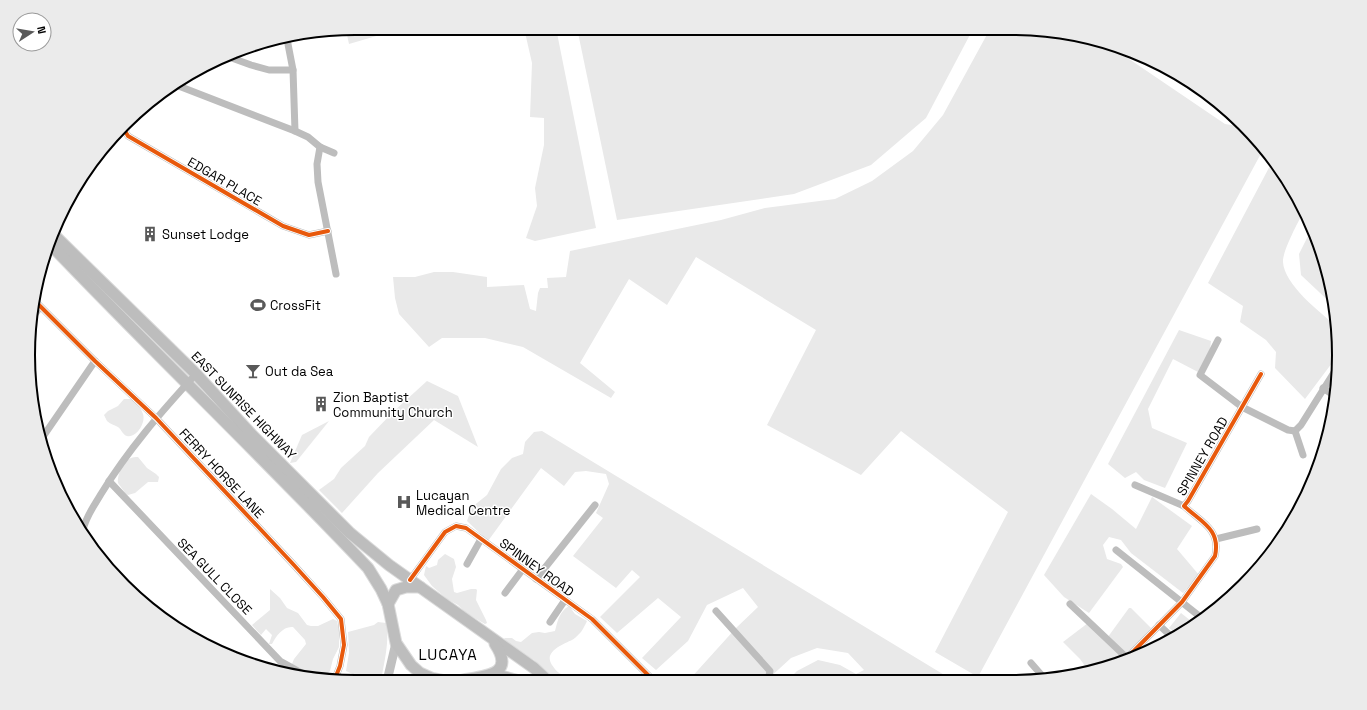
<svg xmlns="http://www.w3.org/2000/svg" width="1367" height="710" viewBox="0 0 1367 710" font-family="'Space Grotesk',sans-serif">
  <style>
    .green { fill: #e9e9e9 }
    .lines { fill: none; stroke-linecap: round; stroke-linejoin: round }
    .primary-casing { stroke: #dbdbdb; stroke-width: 13 }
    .minor { stroke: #bdbdbd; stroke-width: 7 }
    .secondary { stroke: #c0c0c0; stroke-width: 9 }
    .primary { stroke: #bdbdbd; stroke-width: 11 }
    .cycleway-casing { stroke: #fff; stroke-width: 6 }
    .cycleway { stroke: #e8590c; stroke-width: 4 }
    .labels { text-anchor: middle; stroke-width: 3; stroke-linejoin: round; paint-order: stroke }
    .street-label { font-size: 13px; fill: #000; stroke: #fff }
    .poi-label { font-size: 13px; fill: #000; stroke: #fff; text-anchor: start }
    .quarter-label { font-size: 15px; letter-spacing: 1px; fill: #000; stroke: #fff }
    .rim { fill: none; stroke: #000; stroke-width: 2 }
  </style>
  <rect width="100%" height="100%" fill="#fff"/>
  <g class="green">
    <polygon points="355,28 413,28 390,32 349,44 346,30"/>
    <polygon points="524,28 556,28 596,228 535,241 526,238 537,206 535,188 544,145 544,118 530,117 532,63"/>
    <polygon points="577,28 973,29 926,118 871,165 794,194 617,220"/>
    <polygon points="990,29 1033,29 1097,39 1104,42 1225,124 1244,127 1258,140 1264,148 978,677 935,652 1008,512 901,431 861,475 767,425 816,330 696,257 667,305 629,279 580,363 615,392 611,398 523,347 485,338 442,338 429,347 399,314 395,298 393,277 415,277 434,272 453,272 487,277 487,287 524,285 530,309 536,311 538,293 540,288 548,288 547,278 566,277 570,251 721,220 765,208 835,199 872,181 913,151 943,115"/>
    <path d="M1273 160 1295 192 1304 211C1299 220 1282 252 1283 262 1284 284 1320 313 1337 326L1338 355 1305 399 1275 368 1276 352 1266 340 1240 322 1243 306 1208 283Z"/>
    <polygon points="1312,228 1322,250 1335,307 1301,275 1299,254"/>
    <polygon points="1179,330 1211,341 1210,349 1198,372 1173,359 1148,409 1152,428 1187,443 1165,488 1144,480 1136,472 1125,478 1108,464"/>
    <polygon points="427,381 458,396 478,447 434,420 378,473 342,513 319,490 334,479 341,468 365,446 369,437 393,412"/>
    <path d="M124 399H131C136 402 141 408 143 414 146 422 137 438 127 436 123 435 121 429 118 427 115 425 110 424 107 421L104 415 108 411 118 406Z"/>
    <polygon points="329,421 296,462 290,463 302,435"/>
    <polygon points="542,431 951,679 788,680 797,671 818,660 840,665 856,674 864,670 848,653 817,648 791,658 767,680 735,680 730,675 725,680 689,680 736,628 758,607 743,588 707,605 688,641 656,670 642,658 681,617 658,598 617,633 600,617 640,577 632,570 616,588 573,556 603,518 596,513 609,484 606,474 586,471 575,472 564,486 541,468 488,541 467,521 472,507 487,495 501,469 512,458 523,454 525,442 534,432"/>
    <path d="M138 457 147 468 156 474 159 477 158 482H148L135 493 128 495 126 494 118 483C117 475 123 461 131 458 133 457 135 457 138 457Z"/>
    <polygon points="1091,494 1112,509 1136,529 1152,497 1192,526 1177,549 1199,575 1183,593 1131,553 1121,540 1109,537 1103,545 1107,559 1121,564 1123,567 1089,613 1064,597 1044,575"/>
    <polygon points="445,554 454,559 456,567 452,579 454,592 457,593 471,589 476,589 477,590 476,600 486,620 487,623 485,624 466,613 458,605 447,599 432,586 424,575 426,566 429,568 437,565 438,560"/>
    <path d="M270 589 280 598 287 608 298 613 307 625 311 626H318L333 619 337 621 339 631V647L333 659 330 671 327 674 308 672 292 664 294 659 306 644 305 640 293 627C283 626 276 636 272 644H269L272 635 266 629 261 635 252 625 270 610Z"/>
    <path d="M569 606 575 614 587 621C585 625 582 632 579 634 577 636 574 639 572 640 563 644 543 652 552 665 556 671 559 674 566 676L567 681H553L534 660 510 646 504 638H512L516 641 521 642 532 633 539 632 545 633 555 631C558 620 559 612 569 606Z"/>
    <polygon points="1129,608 1131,608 1151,628 1120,662 1088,670 1080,659 1063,642 1088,623 1105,641"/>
    <polygon points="1181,613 1196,625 1179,635 1169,628"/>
    <path d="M378 622 386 623C390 641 384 662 381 681H368L346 671 349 653 348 632 374 625Z"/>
  </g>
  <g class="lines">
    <g class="primary-casing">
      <g id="primary">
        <polyline points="55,236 196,374 251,434 350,533 389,565 534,668 548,681"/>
        <path d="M51 245C155 354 264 458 368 568L381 589 388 604 396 643 411 665 420 673 431 678 446 681"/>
        <polyline points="388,604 396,590 406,587 420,587"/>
        <polyline points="494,674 519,681"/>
        <path d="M458 681C482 676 517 677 495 644"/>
      </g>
    </g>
    <g class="minor">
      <polyline points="287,39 293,70 295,131"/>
      <polyline points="229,57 251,65 269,70 293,70"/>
      <polyline points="176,85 295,131 308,137 320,147 334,153"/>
      <polyline points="129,124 125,131 128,136 283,226 309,235 328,231"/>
      <polyline points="320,147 317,164 318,182 336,274"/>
      <polyline points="36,302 95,361 156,418 293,564 323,597 341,619 344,645 340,666 334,681"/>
      <polyline points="35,314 40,307"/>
      <polyline points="1218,340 1200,375 1242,407 1288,430 1295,431 1301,425 1338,366"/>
      <polyline points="1323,388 1335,396"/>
      <polyline points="1295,431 1303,455"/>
      <polyline points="40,441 95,361"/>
      <polyline points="109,481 280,661 311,678"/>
      <polyline points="1135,485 1184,506"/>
      <path d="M83 530C86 516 94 506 101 494 128 450 161 412 196 374"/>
      <polyline points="1216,539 1257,529"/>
      <polyline points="1116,550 1203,619"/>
      <polyline points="467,564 481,539"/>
      <polyline points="536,579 595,505"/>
      <polyline points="410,580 445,532 456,526 466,528 592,619 653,680"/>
      <polyline points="505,593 523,569"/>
      <polyline points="1070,604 1127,658"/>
      <polyline points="716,611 770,671 768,680"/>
      <polyline points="550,622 565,600"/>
      <polyline points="1159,625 1173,638"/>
      <path d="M1125 660 1182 602 1215 556C1221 529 1201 522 1184 506L1188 501 1261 374"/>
      <polyline points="1031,663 1045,679"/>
    </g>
    <polyline class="secondary" points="387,681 396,643"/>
    <use href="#primary" class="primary"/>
    <g class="cycleway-casing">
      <g id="cycleway">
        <polyline points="129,124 125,131 128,136 283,226 309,235 328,231"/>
        <polyline points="36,302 95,361 156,418 293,564 323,597 341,619 344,645 340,666 334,681"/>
        <polyline points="410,580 445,532 456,526 466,528 592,619 653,680"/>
        <path d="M1125 660 1182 602 1215 556C1221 529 1201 522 1184 506L1188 501 1261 374"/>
      </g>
    </g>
    <use href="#cycleway" class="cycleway"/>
  </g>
  <defs>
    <g id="building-bare" transform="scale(1.2)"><path d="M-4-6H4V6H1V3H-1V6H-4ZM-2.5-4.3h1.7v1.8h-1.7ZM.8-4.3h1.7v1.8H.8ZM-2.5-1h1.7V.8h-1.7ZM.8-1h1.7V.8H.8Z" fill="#595959" stroke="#fff" stroke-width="2.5" paint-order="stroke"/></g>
    <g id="stadium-bare" transform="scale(1.2)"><path d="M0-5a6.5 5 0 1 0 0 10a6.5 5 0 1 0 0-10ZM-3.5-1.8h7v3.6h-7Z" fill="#595959" stroke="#fff" stroke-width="2.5" paint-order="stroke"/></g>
    <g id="bar-bare" transform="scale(1.2)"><path d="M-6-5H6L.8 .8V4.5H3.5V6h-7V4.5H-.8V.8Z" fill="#595959" stroke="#fff" stroke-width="2.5" paint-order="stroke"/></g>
    <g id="hospital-bare" transform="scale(1.2)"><path d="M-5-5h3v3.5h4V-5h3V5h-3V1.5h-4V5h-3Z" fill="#595959" stroke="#fff" stroke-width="2.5" paint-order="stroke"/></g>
  </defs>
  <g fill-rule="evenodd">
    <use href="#building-bare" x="150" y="234"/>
    <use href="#stadium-bare" x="258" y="305"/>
    <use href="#bar-bare" x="253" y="371"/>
    <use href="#building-bare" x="321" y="404"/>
    <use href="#hospital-bare" x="404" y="502"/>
  </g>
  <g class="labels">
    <g class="street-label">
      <text transform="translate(225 181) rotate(30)" y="5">EDGAR PLACE</text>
      <text transform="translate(244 405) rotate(46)" y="5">EAST SUNRISE HIGHWAY</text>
      <text transform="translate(1202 456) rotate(-60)" y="5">SPINNEY ROAD</text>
      <text transform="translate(222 473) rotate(47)" y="5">FERRY HORSE LANE</text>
      <text transform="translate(537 567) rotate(36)" y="5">SPINNEY ROAD</text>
      <text transform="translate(215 576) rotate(46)" y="5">SEA GULL CLOSE</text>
    </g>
    <g class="poi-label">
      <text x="162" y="239">Sunset Lodge</text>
      <text x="270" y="310">CrossFit</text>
      <text x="265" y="376">Out da Sea</text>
      <text x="333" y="402">Zion Baptist<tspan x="333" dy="15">Community Church</tspan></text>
      <text x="416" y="500">Lucayan<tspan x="416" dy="15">Medical Centre</tspan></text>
    </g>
    <g class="quarter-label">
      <text x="448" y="660">LUCAYA</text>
    </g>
  </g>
  <path d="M0 0H1367V710H0ZM355 35H1012A320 320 0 0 1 1332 355V355A320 320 0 0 1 1012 675H355A320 320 0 0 1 35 355V355A320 320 0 0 1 355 35Z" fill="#ebebeb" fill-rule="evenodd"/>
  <path class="rim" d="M355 35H1012A320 320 0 0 1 1332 355V355A320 320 0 0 1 1012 675H355A320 320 0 0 1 35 355V355A320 320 0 0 1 355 35Z"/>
  <g transform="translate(32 32) rotate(78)"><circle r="19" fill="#ffffff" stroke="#999999"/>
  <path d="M0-3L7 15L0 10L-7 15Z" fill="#595959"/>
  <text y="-6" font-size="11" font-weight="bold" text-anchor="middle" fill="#000000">N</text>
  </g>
</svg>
